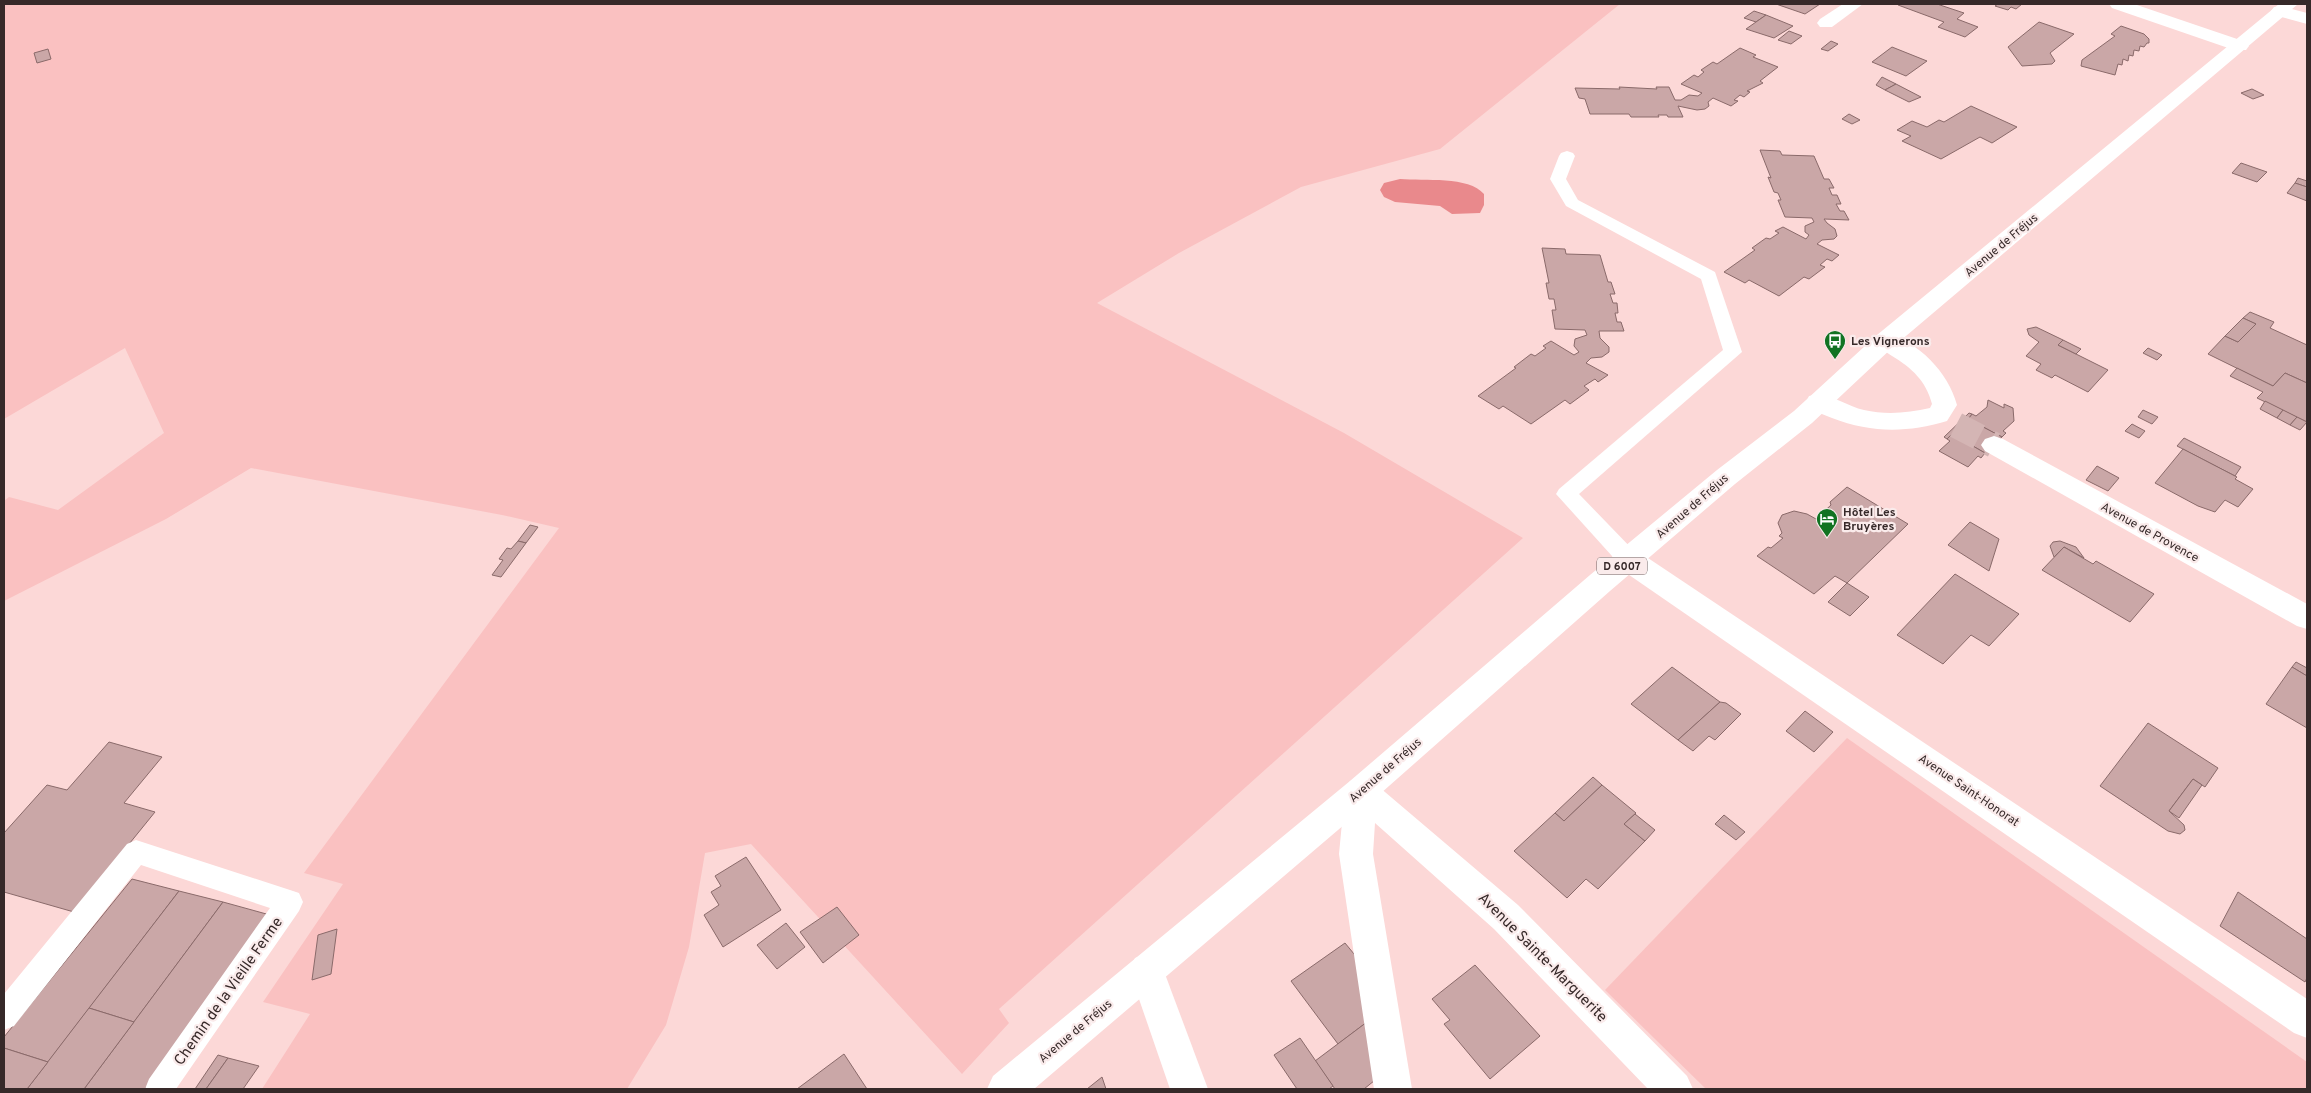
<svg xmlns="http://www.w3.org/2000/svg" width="2311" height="1093" viewBox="0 0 2311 1093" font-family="Overpass,sans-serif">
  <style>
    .green { fill: #fac1c1 }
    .water { fill: #e9898c }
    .building { fill: #caa7a7; stroke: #8a6a6a }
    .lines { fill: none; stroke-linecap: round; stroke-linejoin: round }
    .street-tunnel { stroke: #d4b5b4; stroke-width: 26; stroke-dasharray: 26 12; stroke-linecap: butt }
    .lane { fill: #fff; fill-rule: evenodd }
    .street { fill: #fff; fill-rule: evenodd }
    .primary { fill: #fff; fill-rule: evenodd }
    .labels { text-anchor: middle; stroke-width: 4.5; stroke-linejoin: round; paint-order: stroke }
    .shield { fill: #faebeb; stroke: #716363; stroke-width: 1 }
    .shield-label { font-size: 11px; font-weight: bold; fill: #362929 }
    .street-label { font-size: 12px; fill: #362929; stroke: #faebeb }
    .poi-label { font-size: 12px; font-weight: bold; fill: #362929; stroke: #faebeb; text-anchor: start }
    .near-street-label { font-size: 15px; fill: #362929; stroke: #faebeb }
  </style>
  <rect width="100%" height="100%" fill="#fcd8d7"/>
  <g class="green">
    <polygon points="4,4 1620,4 1440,149 1301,187 1179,253 1097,303 1344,433 1523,538 999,1009 1009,1023 962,1074 751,844 705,853 689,947 666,1025 627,1089 262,1089 310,1014 263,1002 343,884 304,873 559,528 502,515 251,468 166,519 4,601 4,501 9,497 58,510 164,433 125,348 4,419"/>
    <polygon points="1847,738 2307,1062 2307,1089 1706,1089 1605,990"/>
  </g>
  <path class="water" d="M1400 179C1424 181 1469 176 1484 194V205L1480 213 1452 214 1440 206 1395 202 1384 197 1380 190 1384 183Z"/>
  <g class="building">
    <polygon points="1776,4 1820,4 1805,14"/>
    <polygon points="1899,4 1937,4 1964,13 1957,19 1978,27 1965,37 1938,27 1944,22 1898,5"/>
    <polygon points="1998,4 2022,4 2016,9 2011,7 2008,10 1995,6"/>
    <polygon points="1754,11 1766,15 1756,22 1744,18"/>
    <polygon points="1766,15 1793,26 1774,38 1746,29"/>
    <polygon points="2039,22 2074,34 2050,53 2055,61 2052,64 2022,66 2008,47"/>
    <polygon points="2121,26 2144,34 2149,39 2149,43 2147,43 2144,47 2140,46 2139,51 2134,50 2133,56 2129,55 2128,61 2123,59 2122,65 2118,64 2115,75 2081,66 2082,60 2115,36 2111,34"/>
    <polygon points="1789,31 1802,36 1791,44 1778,40"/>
    <polygon points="1831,41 1838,44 1828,51 1821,49"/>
    <polygon points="1892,47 1927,61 1906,76 1872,62"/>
    <polygon points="1740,48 1756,55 1753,57 1778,67 1760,81 1763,83 1747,91 1750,92 1744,97 1740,95 1734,100 1738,101 1731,106 1713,98 1708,102 1709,106 1705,109 1697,110 1678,106 1683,117 1668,117 1667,115 1658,115 1659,117 1631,117 1629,114 1590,114 1585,99 1579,98 1575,88 1620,89 1619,87 1657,89 1656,87 1669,87 1675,100 1681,100 1689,95 1698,96 1702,93 1681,84 1694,75 1698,77 1704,72 1701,70 1713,62 1717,64"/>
    <polygon points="48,49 51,59 37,63 34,53"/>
    <polygon points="1882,77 1896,84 1885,90 1876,85"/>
    <polygon points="1896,84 1921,97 1909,102 1885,90"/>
    <polygon points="2252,89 2264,95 2253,99 2241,93"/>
    <polygon points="1971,106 2017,127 1992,143 1980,137 1941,159 1902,141 1911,136 1897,130 1912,121 1927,127 1939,120 1944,122"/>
    <polygon points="1849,114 1860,120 1852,124 1842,119"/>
    <polygon points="1760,150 1780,151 1782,155 1814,156 1824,179 1829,179 1834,188 1829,188 1832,195 1837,195 1841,204 1836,204 1840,211 1844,211 1849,220 1824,219 1827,223 1835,229 1837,236 1834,239 1822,240 1817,244 1839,255 1832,261 1827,259 1820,265 1825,267 1809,279 1804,277 1779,296 1749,280 1745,283 1724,272 1755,250 1752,248 1766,238 1770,239 1779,233 1775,231 1783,227 1806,239 1809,235 1805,232 1805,226 1814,222 1812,218 1785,217 1778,200 1781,200 1778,193 1774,192 1768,177 1771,178"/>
    <polygon points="2241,163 2267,172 2257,182 2232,173"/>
    <polygon points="2298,178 2307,181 2307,187 2295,183"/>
    <polygon points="2295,183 2307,187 2307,201 2287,193"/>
    <polygon points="1542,248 1565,249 1566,254 1600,255 1608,282 1611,282 1615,294 1610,294 1613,303 1617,303 1618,313 1615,313 1617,322 1621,322 1624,331 1599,331 1600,338 1609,347 1609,352 1602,357 1591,358 1586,363 1608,375 1598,382 1595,379 1584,386 1589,390 1570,404 1565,400 1531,424 1503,406 1499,409 1478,396 1516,368 1514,367 1531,354 1535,356 1546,348 1543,346 1551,341 1574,355 1579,352 1574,346 1575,339 1587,335 1585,330 1555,329 1552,310 1556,310 1554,299 1549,299 1546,283 1549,283"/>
    <polygon points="2250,312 2274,322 2270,328 2307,345 2307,383 2285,373 2273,386 2208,354 2225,336 2238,342 2256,324 2243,318"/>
    <polygon points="2243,318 2256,324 2238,342 2225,336"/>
    <polygon points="2036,327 2063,340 2058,345 2108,370 2088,392 2055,375 2052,378 2036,370 2041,364 2026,356 2039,342 2029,335 2027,329"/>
    <polygon points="2063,340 2081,349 2076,354 2058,345"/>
    <polygon points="2148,348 2162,355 2157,360 2143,353"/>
    <polygon points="2237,368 2273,386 2285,373 2307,383 2307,422 2257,398 2263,392 2230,376"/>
    <polygon points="1988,400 2004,408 2004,404 2013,408 2014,421 2003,431 2006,433 2002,437 1968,419 1972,414 1976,416 1987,407"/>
    <polygon points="2265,401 2283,410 2277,418 2260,409"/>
    <polygon points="2143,410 2158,417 2152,424 2138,417"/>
    <polygon points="2283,410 2297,417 2290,425 2277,418"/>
    <polygon points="1969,413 1972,414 1968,419 2002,437 1985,453 1952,434 1947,439 1944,437"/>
    <polygon points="2297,417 2307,422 2300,430 2290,425"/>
    <polygon points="2132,424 2145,431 2139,438 2125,431"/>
    <polygon points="1952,434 1985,453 1981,458 1978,456 1968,467 1939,451 1950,441 1947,439"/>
    <polygon points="2184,438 2241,467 2235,476 2177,446"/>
    <polygon points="2183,449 2235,476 2237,477 2235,479 2253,489 2238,507 2225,500 2215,512 2198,506 2155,483"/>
    <polygon points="2097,466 2119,478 2108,491 2086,480"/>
    <polygon points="1847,487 1908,524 1847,583 1835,576 1814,594 1757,556 1768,547 1771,548 1783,538 1779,536 1782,533 1778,523 1782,515 1794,511 1807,514 1816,519 1831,505 1830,502"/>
    <polygon points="1970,522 1999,539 1989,571 1948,545"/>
    <polygon points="530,525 538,527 526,543 518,541"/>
    <polygon points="518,541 526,543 501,577 492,575 503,560 499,559 507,548 511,549"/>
    <polygon points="2060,541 2076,547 2084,558 2064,547 2054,557 2050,546 2053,542"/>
    <polygon points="2064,547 2093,564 2096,561 2154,594 2130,622 2042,570"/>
    <polygon points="1955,574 2019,614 1989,646 1971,635 1943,664 1897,635"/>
    <polygon points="1847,583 1869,597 1850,616 1828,602"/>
    <polygon points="2296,662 2307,668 2307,676 2292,667"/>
    <polygon points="1672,667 1720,702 1678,740 1631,704"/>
    <polygon points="2292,667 2307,676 2307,728 2266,704"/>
    <polygon points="1720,702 1726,703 1741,714 1715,740 1709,736 1693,751 1678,740"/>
    <polygon points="1805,711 1833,732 1814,752 1786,731"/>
    <polygon points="2148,723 2218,768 2205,787 2193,779 2169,811 2184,825 2185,830 2180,834 2168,831 2100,786"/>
    <polygon points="109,742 162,757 124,803 155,812 74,912 4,892 4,833 47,785 67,790"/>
    <polygon points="1593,777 1602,785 1564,821 1555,813"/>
    <polygon points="2193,779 2202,785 2179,818 2169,811"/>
    <polygon points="1602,785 1636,813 1624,824 1645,841 1598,889 1586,879 1567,898 1514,851 1555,813 1564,821"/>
    <polygon points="1635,814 1655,830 1645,841 1624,824"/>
    <polygon points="1724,815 1745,832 1736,840 1715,824"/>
    <polygon points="746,857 781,910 723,947 704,915 719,905 711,892 721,886 715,876"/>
    <polygon points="132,879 179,891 48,1062 4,1048 4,1037"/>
    <polygon points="179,891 223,902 134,1022 89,1008"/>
    <polygon points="2238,892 2307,939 2307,978 2305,982 2220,926"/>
    <polygon points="223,902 270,915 145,1089 84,1089"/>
    <polygon points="837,907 859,935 823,963 800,932"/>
    <polygon points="786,923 805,947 777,969 757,945"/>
    <polygon points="337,929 331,974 312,980 318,935"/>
    <polygon points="1345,943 1368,971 1375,1016 1338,1044 1291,981"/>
    <polygon points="1475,965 1540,1036 1490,1079 1444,1024 1450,1020 1432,999"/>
    <polygon points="89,1008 134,1022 84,1089 27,1089"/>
    <polygon points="1371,1019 1385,1072 1364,1089 1335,1089 1315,1061"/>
    <polygon points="1300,1038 1333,1086 1329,1089 1297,1089 1274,1055"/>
    <polygon points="4,1048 48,1062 27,1089 4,1089"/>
    <polygon points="844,1054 867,1089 797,1089"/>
    <polygon points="218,1055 228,1058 206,1089 195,1089"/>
    <polygon points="228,1058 259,1066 243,1089 206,1089"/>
    <polygon points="1102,1077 1106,1089 1087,1089"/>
  </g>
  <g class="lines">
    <polyline class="street-tunnel" points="1956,425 1994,445"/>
    <g class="lane">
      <polygon points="1567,151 1573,153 1575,156 1566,179 1578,200 1715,272 1742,352 1579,494 1637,554 1640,560 1637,566 1629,568 1621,566 1556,494 1559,489 1723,350 1701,279 1566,206 1550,179 1559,156 1561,153"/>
      <polygon points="136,840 290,890 299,893 303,902 299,911 176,1089 145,1089 149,1079 270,908 141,865 14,1026 4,1030 4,994 127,844"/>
    </g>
    <g class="street">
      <polygon points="1843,4 1863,4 1832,27 1820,27 1817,23 1820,19"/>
      <polygon points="2109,4 2134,4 2246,42 2249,46 2246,50 2234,50 2112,8"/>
      <polygon points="2280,6 2307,13 2307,24 2274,15 2271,11 2274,7"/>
      <path d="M1885 333C1919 342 1948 372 1957 405L1947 421C1907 433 1871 433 1832 418 1822 414 1811 411 1806 402L1809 396C1828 391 1846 406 1864 410 1886 415 1908 413 1930 408L1932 404C1926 381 1912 368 1892 356 1885 351 1878 348 1873 341L1877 335Z"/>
      <polygon points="1994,436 2003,439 2307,604 2307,629 2297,626 1985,451 1981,445 1985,439"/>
      <polygon points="1629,549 1639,552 2307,999 2307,1038 2294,1033 1619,568 1615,560 1619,552"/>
      <polygon points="1361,777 1372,781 1518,905 1687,1076 1693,1089 1648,1089 1494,929 1375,823 1373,854 1412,1089 1374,1089 1339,854 1345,791 1350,781"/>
      <polygon points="1147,953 1159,958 1208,1089 1170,1089 1129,970 1135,958"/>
    </g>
    <polygon class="primary" points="2279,4 2298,4 1893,347 1812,423 1735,484 1610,591 1372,801 1034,1089 987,1089 993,1076 1350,781 1590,575 1717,470 1794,411 1877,335"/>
  </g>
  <defs>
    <g id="bus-pin" transform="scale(1.125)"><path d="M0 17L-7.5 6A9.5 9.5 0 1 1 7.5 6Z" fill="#117322" stroke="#faebeb"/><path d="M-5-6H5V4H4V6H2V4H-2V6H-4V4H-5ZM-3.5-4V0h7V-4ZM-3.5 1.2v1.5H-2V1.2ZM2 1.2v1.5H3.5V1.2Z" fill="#fff"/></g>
    <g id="hotel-pin" transform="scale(1.125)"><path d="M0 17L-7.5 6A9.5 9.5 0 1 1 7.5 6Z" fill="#117322" stroke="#faebeb"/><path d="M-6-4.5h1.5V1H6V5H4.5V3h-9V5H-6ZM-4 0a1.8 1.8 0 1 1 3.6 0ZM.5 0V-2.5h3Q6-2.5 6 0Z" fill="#fff"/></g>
  </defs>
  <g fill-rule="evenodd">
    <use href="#bus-pin" x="1835" y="341"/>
    <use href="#hotel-pin" x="1827" y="519"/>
  </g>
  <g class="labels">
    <rect class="shield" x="1597" y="557.5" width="50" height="17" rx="4"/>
    <g class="shield-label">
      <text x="1622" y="570">D 6007</text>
    </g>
    <g class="street-label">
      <text transform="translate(2001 245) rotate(-40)" y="4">Avenue de Fréjus</text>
      <text transform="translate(1692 506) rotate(-41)" y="4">Avenue de Fréjus</text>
      <text transform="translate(2150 532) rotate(29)" y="4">Avenue de Provence</text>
      <text transform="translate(1385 770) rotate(-41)" y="4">Avenue de Fréjus</text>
      <text transform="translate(1969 790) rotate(34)" y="4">Avenue Saint-Honorat</text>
      <text transform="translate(1075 1031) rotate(-40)" y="4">Avenue de Fréjus</text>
    </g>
    <g class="poi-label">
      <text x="1851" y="345">Les Vignerons</text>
      <text x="1843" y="516">Hôtel Les<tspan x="1843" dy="14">Bruyères</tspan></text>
    </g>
    <g class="near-street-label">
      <text transform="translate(1543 957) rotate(45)" y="5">Avenue Sainte-Marguerite</text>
      <text transform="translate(228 991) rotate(-55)" y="5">Chemin de la Vieille Ferme</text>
    </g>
  </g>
  <rect width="2311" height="1093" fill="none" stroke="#362929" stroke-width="10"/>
</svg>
